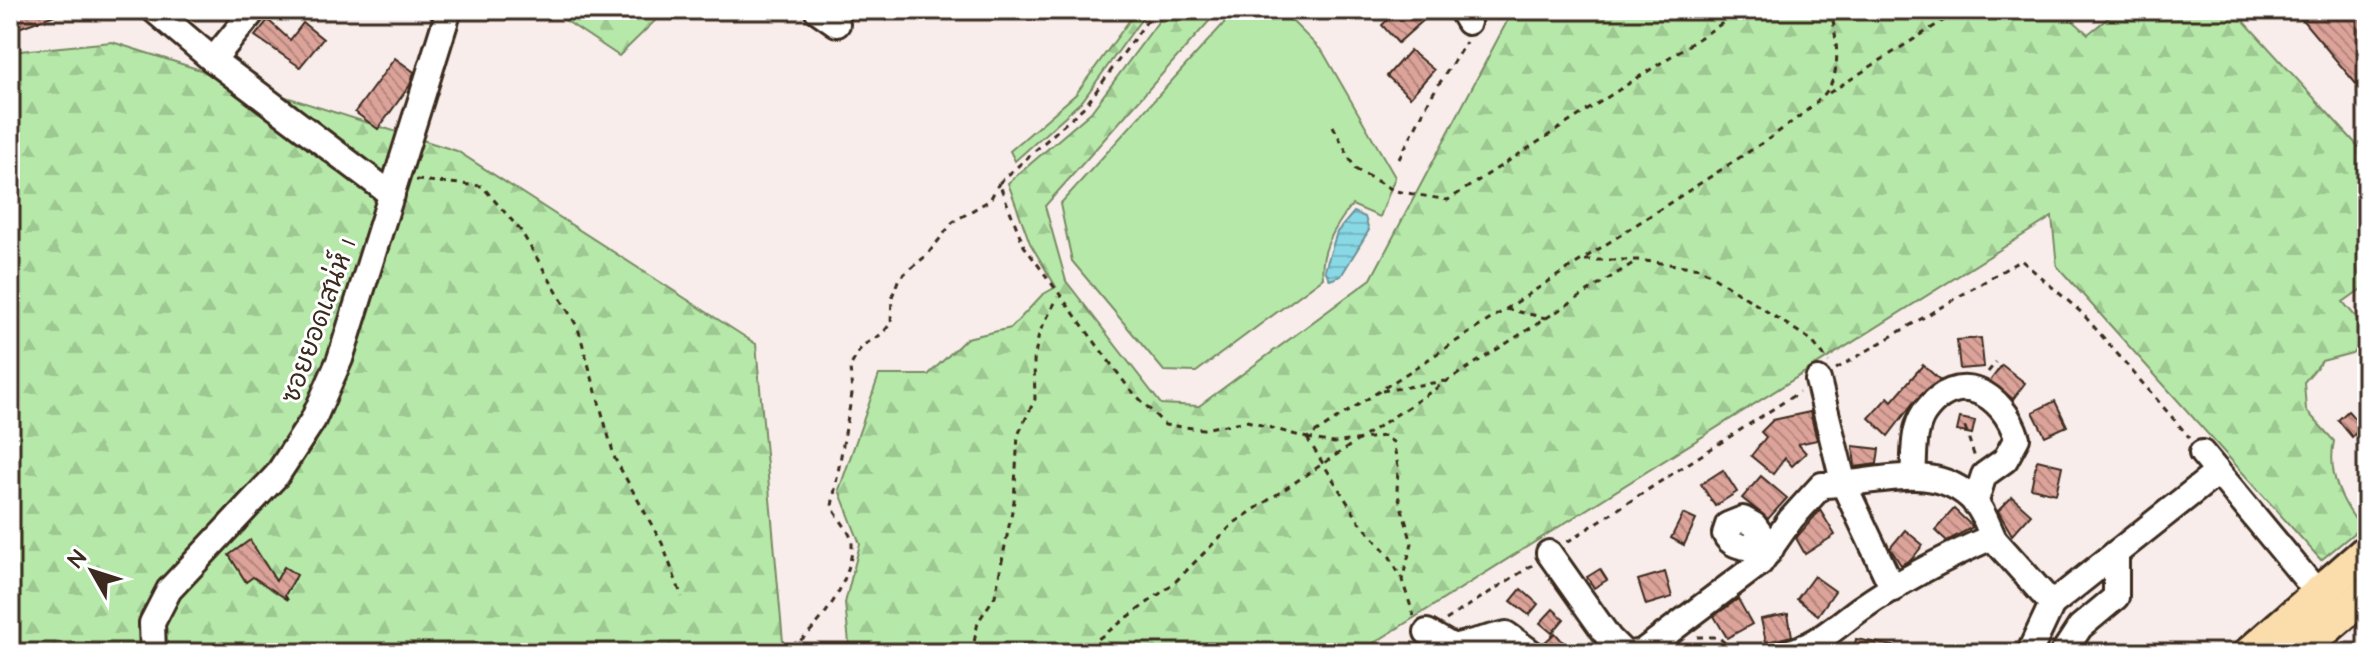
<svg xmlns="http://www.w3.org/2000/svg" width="2377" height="663" viewBox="0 0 2377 663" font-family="'Architects Daughter','Playpen Sans Thai',sans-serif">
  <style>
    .green { fill: #b6e9a9; stroke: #788a64; stroke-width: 2 }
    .forest { fill: url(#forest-firs); stroke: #788a64; stroke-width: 2 }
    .water { fill: url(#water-rules); stroke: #6a9296; stroke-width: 2 }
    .building { fill: url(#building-back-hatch); stroke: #3b2a1e; stroke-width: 2 }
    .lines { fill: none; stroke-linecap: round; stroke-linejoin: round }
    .minor-casing { stroke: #3b2a1e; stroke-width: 30 }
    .major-casing { stroke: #3b2a1e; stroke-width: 38 }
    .path { stroke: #3b2a1e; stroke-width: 3; stroke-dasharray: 6 6; stroke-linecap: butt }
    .minor { stroke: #fff; stroke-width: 24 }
    .major { stroke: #faddab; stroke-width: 32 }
    .labels { text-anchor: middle; stroke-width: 6; stroke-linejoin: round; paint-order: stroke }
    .street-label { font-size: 26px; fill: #3b2a1e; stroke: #fff }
  </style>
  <defs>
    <pattern id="forest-firs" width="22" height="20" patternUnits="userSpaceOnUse" patternTransform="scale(2)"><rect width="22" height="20" fill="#b6e9a9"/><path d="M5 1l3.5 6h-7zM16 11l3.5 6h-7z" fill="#9dc891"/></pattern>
    <pattern id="water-rules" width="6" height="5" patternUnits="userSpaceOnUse" patternTransform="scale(2)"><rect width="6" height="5" fill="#89d8e6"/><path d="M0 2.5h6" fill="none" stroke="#77bac5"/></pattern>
    <pattern id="building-back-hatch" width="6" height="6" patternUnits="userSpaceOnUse" patternTransform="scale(2)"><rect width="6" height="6" fill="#dca39a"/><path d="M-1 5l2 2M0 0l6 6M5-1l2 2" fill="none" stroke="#b4857d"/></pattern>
  </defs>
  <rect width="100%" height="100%" fill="#f8edeb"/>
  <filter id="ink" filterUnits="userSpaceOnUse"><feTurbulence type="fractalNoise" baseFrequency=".0125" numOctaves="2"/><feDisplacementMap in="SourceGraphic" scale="16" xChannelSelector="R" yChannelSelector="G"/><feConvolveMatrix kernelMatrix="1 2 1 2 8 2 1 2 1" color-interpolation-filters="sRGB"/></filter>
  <g filter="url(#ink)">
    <path class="green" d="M1236 10H1281L1323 52 1395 177 1380 217 1352 205C1336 225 1319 251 1323 278L1196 372 1164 371 1072 261 1060 204Z"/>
    <g class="forest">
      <polygon points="550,10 666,10 619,56"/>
      <polygon points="1137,10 1148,10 1083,100 1015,161 1010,151 1076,94"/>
      <path d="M1167 10H1219L1045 206 1066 281 1161 404 1199 406 1371 279 1513 10H2061L2088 34 2118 10H2234L2367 156V285L2343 302 2367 330V340L2352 353 2322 361 2304 382 2306 410 2334 441C2327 473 2341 502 2361 527L2321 560 2057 266 2052 217 1358 653H850L845 603 860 544 839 490 879 375H928L967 338 1011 328 1042 295 1056 287 1030 243 1008 183 1091 112Z"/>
      <polygon points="112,42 457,151 756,344 784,653 10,653 10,52"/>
    </g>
    <polygon class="water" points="1354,212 1365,217 1369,230 1341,276 1330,280 1325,270 1337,232"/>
    <g class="building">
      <polygon points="10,10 63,10 63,12 10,31"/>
      <polygon points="1398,10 1435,10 1398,43 1382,25"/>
      <polygon points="2294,10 2367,10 2367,97"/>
      <polygon points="268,20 290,40 303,23 323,39 300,67 255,36"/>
      <polygon points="1410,50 1434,70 1410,97 1387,76"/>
      <polygon points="395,58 414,72 410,85 378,129 355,112"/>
      <polygon points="1981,338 1984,367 1960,369 1957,340"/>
      <polygon points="1923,365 1940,380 1913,403 1888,436 1869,418 1888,397 1892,401"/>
      <polygon points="2002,365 2025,383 2013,399 1990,381"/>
      <polygon points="2055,401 2067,426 2045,436 2033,412"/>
      <polygon points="2348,411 2362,427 2352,437 2338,420"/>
      <polygon points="1810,412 1817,440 1798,444 1806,453 1792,466 1785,458 1773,474 1751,456 1766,437 1761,432 1773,420"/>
      <polygon points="1960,418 1975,421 1972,434 1957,431"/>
      <polygon points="1853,446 1879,449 1877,464 1855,467"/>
      <polygon points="2037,460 2062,466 2056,494 2031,488"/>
      <polygon points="1723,470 1737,492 1715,506 1701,484"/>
      <polygon points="1761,476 1787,498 1768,519 1742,498"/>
      <polygon points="2012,497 2031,514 2012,535 1998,511"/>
      <polygon points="1954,509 1973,527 1947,541 1935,530"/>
      <polygon points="1820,510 1835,535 1805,554 1796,538"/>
      <polygon points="1683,514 1696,520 1684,545 1671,538"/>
      <polygon points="1905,530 1923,545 1912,559 1901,565 1890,548"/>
      <polygon points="250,540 276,581 284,567 297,575 285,595 288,600 253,577 246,582 229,555"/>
      <polygon points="1600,569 1607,580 1594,588 1587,577"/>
      <polygon points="1665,572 1672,597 1646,605 1638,580"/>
      <polygon points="1814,576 1835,591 1818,615 1797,599"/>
      <polygon points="1521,589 1538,604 1529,615 1511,601"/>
      <polygon points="1738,599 1752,624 1727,638 1714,616"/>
      <polygon points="1553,609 1564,619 1552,633 1540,623"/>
      <polygon points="1788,614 1792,636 1766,642 1761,619"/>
      <polygon points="1555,633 1573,653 1547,653 1543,644"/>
      <polygon points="1856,639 1894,646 1893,653 1853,653"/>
    </g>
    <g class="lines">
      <g class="minor-casing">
        <g id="minor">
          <polyline points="154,10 213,60 392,195"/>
          <polyline points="817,10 837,24"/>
          <polyline points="1461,10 1468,22"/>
          <polyline points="213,60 254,10"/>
          <polyline points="1818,380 1844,485 1893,589"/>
          <polyline points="2202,453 2317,592"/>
          <path d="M1913 475C1915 455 1912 431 1924 413 1958 367 2003 393 2017 438L2005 460 1984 475 1975 503"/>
          <path d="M1769 552C1753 546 1732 550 1725 534L1728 525 1743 519 1754 525 1771 549"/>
          <polyline points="1549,553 1609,638 1624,653"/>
          <polyline points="1427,632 1453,647 1506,634 1532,653"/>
          <polyline points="153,653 152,623 169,590 277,475 313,420 340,359 449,10"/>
          <path d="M1635 653 1642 652 1760 563 1791 519 1822 485C1874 485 1935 458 1975 502 1984 512 1989 529 1995 541"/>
          <path d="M1786 653C1817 646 1835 627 1860 609 1901 580 1946 557 1992 537L2052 604"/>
          <polyline points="2029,653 2052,604 2218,472"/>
          <polyline points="2063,653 2080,627 2116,597 2116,553"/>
        </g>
      </g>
      <g class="major-casing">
        <g id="major">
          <polyline points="2250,653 2367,551"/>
          <polyline points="2297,653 2367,593"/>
        </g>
      </g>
      <g class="path">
        <path d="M1155 10 1086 105 999 183 1024 246 1128 387 1165 425 1203 429 1247 421 1307 438 1770 138C1830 93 1847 91 1831 10"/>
        <polyline points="1829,93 1960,10"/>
        <polyline points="1333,126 1355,169 1395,191 1448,200 1743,10"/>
        <polyline points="1399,159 1432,95 1466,42"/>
        <polyline points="416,180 482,186 521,231 578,328 615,459 662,543 682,597"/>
        <polyline points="1585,260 1638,260 1700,268 1811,340 1829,362"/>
        <polyline points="1506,309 1546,318"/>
        <polyline points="1836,369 2021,260 2082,313 2190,438"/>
        <polyline points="1988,372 1996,362"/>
        <polyline points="1382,391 1445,381"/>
        <polyline points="1965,427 1975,458"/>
        <polyline points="1307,438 1334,443 1384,436 1393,442 1398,466 1397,492 1412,543 1402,580 1414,616"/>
        <polyline points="1307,438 1359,521 1390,557 1401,578"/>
        <polyline points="1567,542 1799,392"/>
        <polyline points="1446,620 1534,564"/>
        <polyline points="1697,637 1718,637 1737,653"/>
        <polyline points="1565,644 1571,651"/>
        <path d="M780 653C814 640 854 580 852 543 851 531 837 518 832 506L852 394 850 367 862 346 882 334 891 323 892 297 899 278 927 255 953 222 990 200 999 183"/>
        <polyline points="972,653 978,622 995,596 1014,501 1018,435 1035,399 1034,361 1039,333 1058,297"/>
        <polyline points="1079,653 1173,584 1234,523 1447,381 1638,260"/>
        <polyline points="1394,653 1409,644"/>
      </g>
      <use href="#minor" class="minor"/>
      <use href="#major" class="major"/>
    </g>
  </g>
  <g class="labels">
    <g class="street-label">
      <text transform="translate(318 321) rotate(-70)" y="9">ซอยยอดเสน่ห์ 1</text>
    </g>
  </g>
  <rect width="2377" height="663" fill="none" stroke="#fff" stroke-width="40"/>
  <rect x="20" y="20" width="2337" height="623" fill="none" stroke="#3b2a1e" stroke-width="3" filter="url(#ink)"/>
  <g transform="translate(92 571) rotate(309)" stroke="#ffffff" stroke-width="6" paint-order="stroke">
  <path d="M0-6L14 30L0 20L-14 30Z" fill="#3b2a1e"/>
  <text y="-12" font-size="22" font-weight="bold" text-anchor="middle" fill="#3b2a1e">N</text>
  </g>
</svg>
